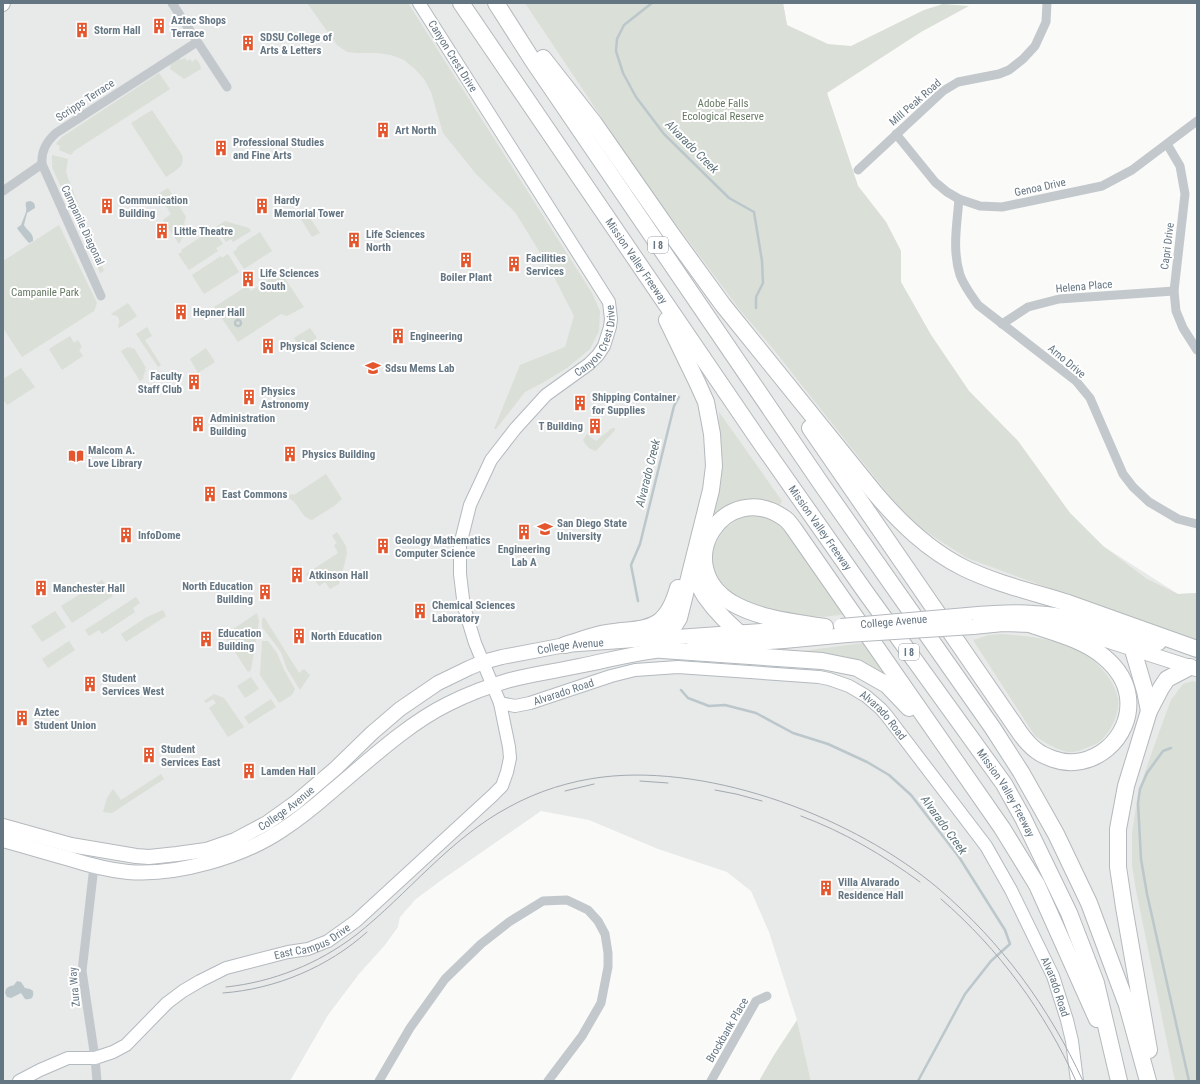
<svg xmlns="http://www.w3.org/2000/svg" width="1200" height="1084" viewBox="0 0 1200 1084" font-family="'Roboto Condensed',sans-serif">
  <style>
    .built { fill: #e8e9e9 }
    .green { fill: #dadfd7 }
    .water { fill: #bbc7cb }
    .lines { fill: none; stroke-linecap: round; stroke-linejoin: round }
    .stream { stroke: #bbc7cb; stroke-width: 2.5 }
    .secondary-casing { stroke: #b3babf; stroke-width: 14 }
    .primary-casing { stroke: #b5babe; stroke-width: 16 }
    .highway-casing { stroke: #b4b9bd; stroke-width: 18 }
    .street { stroke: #c3c8cc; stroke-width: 9 }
    .secondary { stroke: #fff; stroke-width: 12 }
    .primary { stroke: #fff; stroke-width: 14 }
    .highway { stroke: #fff; stroke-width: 16 }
    .tram { stroke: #a2aab0; stroke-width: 1 }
    .primary-bridge-casing { stroke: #b5babe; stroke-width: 16; stroke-linecap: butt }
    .primary-bridge { stroke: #fff; stroke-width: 14 }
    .labels { text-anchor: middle; stroke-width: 4; stroke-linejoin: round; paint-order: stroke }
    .shield { fill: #fff; stroke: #939fa8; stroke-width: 1 }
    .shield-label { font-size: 10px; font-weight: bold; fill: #657683 }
    .poi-label { font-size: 11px; font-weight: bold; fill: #657683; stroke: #fff; text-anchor: start }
    .street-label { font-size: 11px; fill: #657683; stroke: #fff }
    .park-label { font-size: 11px; fill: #687a64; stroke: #fff }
    .water-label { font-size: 12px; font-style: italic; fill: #60757c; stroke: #fff }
  </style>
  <rect width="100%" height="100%" fill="#fafaf8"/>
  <polygon class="built" points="3,3 783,3 787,25 827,93 858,186 886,222 901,251 901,282 931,335 969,391 1018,441 1070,513 1103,546 1178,594 1197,593 1197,1081 811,1081 797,1020 769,932 751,891 727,872 658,849 589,820 541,811 443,879 416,899 400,917 398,927 385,945 359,974 328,1015 290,1081 3,1081"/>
  <g class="green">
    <polygon points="307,3 408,3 592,293 600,311 599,331 590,349 567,368 544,382 525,392 496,429 494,429 520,365 565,347 574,316 550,269 515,212 476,174 443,133 431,92 424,79 415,69 404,60 391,55 377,53 357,53 347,52 337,45"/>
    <polygon points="525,3 783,3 787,25 828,44 851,46 924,10 943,4 969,6 921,32 827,93 858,186 886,222 901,251 901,282 931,335 969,391 1018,441 1070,513 1103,546 1147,579 1178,594 1197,593 1197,642 967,558 914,524 888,494 770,345 740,310 646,184"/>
    <polygon points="180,58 181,60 185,58 187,61 190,59 192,62 196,59 200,64 201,69 184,79 170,69 171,64"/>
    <polygon points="159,73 170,89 74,151 71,155 59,150 60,146 56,144 62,137"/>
    <path d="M152 110 182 155C186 167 174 171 166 177L131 123Z"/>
    <polygon points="52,155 68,159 66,171 68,178 104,271 100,273 55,174 52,167"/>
    <polygon points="168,188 186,217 184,223 187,230 179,244 163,220 171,214 158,194"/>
    <polygon points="305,211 320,233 312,237 301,219 303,213"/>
    <polygon points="225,221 249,228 251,231 233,242 231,239 226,242 216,227"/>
    <polygon points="59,225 97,303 94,311 22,357 3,328 3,261"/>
    <polygon points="213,229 223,244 216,248 218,251 189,270 178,254 182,252 181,250"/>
    <polygon points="260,232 272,251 244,269 233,252 237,249 237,247"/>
    <polygon points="228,254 239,272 204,294 192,275 221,256 222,258"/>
    <polygon points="280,271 304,307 287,316 281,314 238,342 214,307 247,286 251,291"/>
    <path d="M128 303 137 316 119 328 118 326C120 322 120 320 117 316L112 315 111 314Z"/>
    <polygon points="147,327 152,336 145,340 161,365 158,367 136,334"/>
    <polygon points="310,328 317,338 300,348 294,338"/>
    <polygon points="70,336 74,343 78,340 82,347 79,350 83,356 62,370 49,349"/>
    <polygon points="128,347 129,348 131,347 132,349 134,348 146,368 145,369 146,371 144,373 145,374 143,376 144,378 140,381 121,351"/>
    <polygon points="206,348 215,362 198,373 190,359"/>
    <polygon points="21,368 35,387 7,405 3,399 3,379"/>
    <polygon points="719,412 782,501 778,508 748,501 712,517 720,466"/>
    <path d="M612 428H615V430L596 451C589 449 586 446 583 440L587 434H588L589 436 596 441Z"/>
    <path d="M326 474 342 499 334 506 312 520C303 518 301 510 295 503 293 500 290 500 288 496L292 494 294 495Z"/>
    <polygon points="753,514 768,517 783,525 846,614 824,617 787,614 757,607 735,597 719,579 711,562 714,546 724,529 737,520"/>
    <polygon points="337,532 346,546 347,554 339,584 330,589 325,582 319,586 312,576 309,578 306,574 338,553 334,545 337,543 332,536"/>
    <polygon points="102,580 113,596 72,623 61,606"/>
    <polygon points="136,597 140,603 133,608 135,612 102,634 99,630 89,636 85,630"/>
    <polygon points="163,610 166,616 126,642 121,634 147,617"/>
    <polygon points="55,611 66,627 42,642 31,626"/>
    <polygon points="257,613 259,621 251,670 248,672 224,635"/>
    <polygon points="264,617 299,673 304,669 310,675 300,690 287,669 281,652 262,627 262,619"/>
    <path d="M1003 634C1030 637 1060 638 1084 654 1099 663 1115 681 1118 699 1120 713 1110 734 1099 742 1097 744 1093 745 1091 746 1084 749 1075 753 1068 752 1057 750 1044 742 1035 736L973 640 989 635Z"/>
    <polygon points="69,641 75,650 48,668 42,659"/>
    <polygon points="262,641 268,641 277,653 284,670 295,689 292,695 279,703 260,675"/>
    <polygon points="863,643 889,676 807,654 802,651"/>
    <polygon points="251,677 259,689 245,698 237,686"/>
    <polygon points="1193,681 1197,683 1197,1081 1175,1081 1136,890 1132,865 1132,834 1136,806 1144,775 1157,738 1171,700 1183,684"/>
    <polygon points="214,694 224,698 244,727 228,737 209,708 216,703 213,699 206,703 204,701"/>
    <polygon points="271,699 276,707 249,724 244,717"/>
    <polygon points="161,774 164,779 112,813 103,812 107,798 113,789 121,800"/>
    <polygon points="797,1020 811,1081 759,1081 774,1055"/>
  </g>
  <g class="water">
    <path d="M30 201C34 202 35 204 35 208L27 213 24 225C27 231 34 233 33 241L29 243C27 241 18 230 17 228L21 225 26 212C27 208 25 206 26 202Z"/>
    <path d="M17 981 21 982 25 988 30 989 33 991C34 997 32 1000 25 999L21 993 11 998 7 997 5 993C6 986 9 987 14 985Z"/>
  </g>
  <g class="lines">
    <g class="stream">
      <polyline points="652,3 624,25 617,39 616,51 623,73 636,97 664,134 729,198 754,212 762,261 763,283 756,297 756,308"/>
      <circle cx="238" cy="323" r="3"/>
      <polyline points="638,601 631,565 640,544 674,406 679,397"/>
      <polyline points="681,690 688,698 709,706 725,705 756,713 793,733 828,744 867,762 889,775 911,795 959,857 1005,930 1010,944 991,961 965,994 918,1081"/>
      <polyline points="1171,748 1163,751 1147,773 1140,789 1138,803 1141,859 1147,894 1189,1081"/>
    </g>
    <g class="secondary-casing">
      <g id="secondary">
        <polyline points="3,5 4,3"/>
        <path id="s1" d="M500 703 515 706 530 703 611 676 635 670 678 667 819 677 829 679 849 686 866 696 881 709 887 716 986 846 1011 890 1053 976 1067 1020 1072 1041 1077 1081"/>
        <path id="s2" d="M19 1081 40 1070 68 1058H95L113 1052 126 1045 167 1003 183 991 200 981 226 968 288 952 308 949 328 941 356 921 492 796 502 786 507 772 510 758 509 747 500 703 475 643 464 607 460 574V545L470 505 491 460 515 429 546 395 589 364 598 355 604 346 610 327 611 319 609 302 419 3"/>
      </g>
    </g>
    <g class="primary-casing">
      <g id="primary">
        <path d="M967 615C989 613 1012 611 1034 613 1077 615 1118 630 1159 643"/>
        <polyline points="973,627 1003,624 1032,625 1084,633 1196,669"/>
        <polyline points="693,647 784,641 847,635"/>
        <path id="s3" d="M3 826 71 845 136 856 149 857 177 854 206 850 235 840 267 823 295 803 336 768 372 733 400 709 438 683 469 668 483 662 502 657 565 645 803 628"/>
        <path d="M3 840C25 846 48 853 70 859 89 865 108 870 128 872 176 876 242 857 282 830 299 819 315 806 331 792 366 763 407 724 448 704 468 694 489 686 510 680 533 674 556 671 579 666 610 660 641 651 673 649"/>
      </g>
    </g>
    <g class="highway-casing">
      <g id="highway">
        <path id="s4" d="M461 3 758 439 864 590 1004 784 1023 818 1069 913 1096 983 1119 1081"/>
        <polyline points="496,3 533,61 822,485 992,727 1021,772 1056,834 1089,903 1127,1005 1148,1081"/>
        <path d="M543 58 594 123 670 232 723 305 874 492C900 523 928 550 964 568 997 584 1033 592 1068 603 1111 618 1154 634 1197 649"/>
        <path d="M810 428 1020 733C1025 740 1030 746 1037 751 1042 755 1048 757 1053 759 1092 773 1133 738 1128 697 1126 681 1116 667 1104 657 1084 640 1056 633 1032 625"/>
        <path d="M693 567C696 576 699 587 705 596 716 612 735 630 750 642"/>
        <path d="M825 627C794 622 760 619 732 603 668 564 726 477 784 518 788 520 791 525 794 529L1002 828 1037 885 1097 1019"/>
        <polyline points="1117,630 1128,640 1133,650 1145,691 1149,711"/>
        <polyline points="661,638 674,626 679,618 711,490 714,466 712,434 706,402 697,382 667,320"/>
        <path d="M565 645C579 641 593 635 607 633 646 627 665 634 678 588"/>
        <polyline points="662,650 822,661 857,668 887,685 909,708"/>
        <polyline points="1149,1050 1124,907 1118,867 1118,829 1126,786 1149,711 1161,688 1167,679 1190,667"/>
      </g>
    </g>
    <g class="street">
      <polyline points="172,3 227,87"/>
      <polyline points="896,134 935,182 947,192 959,199 980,206 1002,207 1102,186 1132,170 1197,121"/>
      <polyline points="1167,144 1180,166 1185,194 1174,291 1176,311 1183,328 1197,350"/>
      <polyline points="858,170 943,91 958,82 999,74 1009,70 1023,59 1035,46 1046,22 1047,3"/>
      <polyline points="3,191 42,164"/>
      <path d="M959 199C957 224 952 250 960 275 964 286 971 295 978 305L1076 381 1090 398 1123 474 1133 487 1149 502 1178 519 1197 524"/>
      <path d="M101 296 42 164C41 151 46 142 56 133L197 42"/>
      <polyline points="1002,324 1028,307 1059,299 1174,291"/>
      <polyline points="94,866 82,971 95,1058 97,1081"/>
      <polyline points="379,1081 410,1028 445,979 481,944 509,922 543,901 567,900 588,910 598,921 605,934 608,953 608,967 601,1003 582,1036 548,1081"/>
      <polyline points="711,1081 756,1001 767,996"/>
    </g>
    <use href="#secondary" class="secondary"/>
    <use href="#primary" class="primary"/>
    <use href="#highway" class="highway"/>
    <g class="tram">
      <polyline points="640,781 668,783"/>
      <polyline points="715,790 736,794 762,801"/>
      <polyline points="565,791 594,784"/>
      <path d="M801 816C844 832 883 855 920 882"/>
      <path d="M941 899C999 949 1045 1012 1076 1081"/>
      <path d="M226 987C273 982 318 964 356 935 408 894 449 839 509 807 538 791 570 781 603 777 713 764 855 818 939 889 1002 943 1048 1006 1083 1081"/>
      <path d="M223 993C276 989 328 967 367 932"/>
    </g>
    <g class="primary-bridge-casing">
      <g id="primary-bridge">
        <path id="s5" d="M841 626 967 615"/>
        <polyline points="847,635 973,627"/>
      </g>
    </g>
    <use href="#primary-bridge" class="primary-bridge"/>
  </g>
  <defs>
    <g id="building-bare" transform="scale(1.2)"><path d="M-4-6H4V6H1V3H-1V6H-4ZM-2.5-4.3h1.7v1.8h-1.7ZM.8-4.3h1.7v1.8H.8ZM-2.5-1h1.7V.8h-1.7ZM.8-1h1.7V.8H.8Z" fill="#e4572e" stroke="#fff" stroke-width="2.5" paint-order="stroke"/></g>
    <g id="university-bare" transform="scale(1.2)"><path d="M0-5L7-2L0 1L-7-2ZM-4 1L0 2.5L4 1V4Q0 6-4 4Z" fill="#e4572e" stroke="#fff" stroke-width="2.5" paint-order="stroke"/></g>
    <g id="library-bare" transform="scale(1.2)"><path d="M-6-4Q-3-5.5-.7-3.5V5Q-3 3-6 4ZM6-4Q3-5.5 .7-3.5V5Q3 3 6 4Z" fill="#e4572e" stroke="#fff" stroke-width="2.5" paint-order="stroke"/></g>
  </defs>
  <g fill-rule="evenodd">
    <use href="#building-bare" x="159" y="26"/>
    <use href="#building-bare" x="82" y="30"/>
    <use href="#building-bare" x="248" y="43"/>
    <use href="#building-bare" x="383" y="130"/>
    <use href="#building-bare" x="221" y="148"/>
    <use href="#building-bare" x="107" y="206"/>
    <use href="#building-bare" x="262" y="206"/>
    <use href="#building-bare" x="162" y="231"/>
    <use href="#building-bare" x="354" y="240"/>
    <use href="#building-bare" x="466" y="260"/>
    <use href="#building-bare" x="514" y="264"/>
    <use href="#building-bare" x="248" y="279"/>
    <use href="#building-bare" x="181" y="312"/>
    <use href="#building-bare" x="398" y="336"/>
    <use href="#building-bare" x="268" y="346"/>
    <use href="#university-bare" x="373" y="368"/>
    <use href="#building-bare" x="194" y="382"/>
    <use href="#building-bare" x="249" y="397"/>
    <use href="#building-bare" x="580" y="403"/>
    <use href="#building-bare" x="198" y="424"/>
    <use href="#building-bare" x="595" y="426"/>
    <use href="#building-bare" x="290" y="454"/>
    <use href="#library-bare" x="76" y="456"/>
    <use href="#building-bare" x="210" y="494"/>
    <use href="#university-bare" x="545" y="529"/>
    <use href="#building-bare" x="524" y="532"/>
    <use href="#building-bare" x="126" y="535"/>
    <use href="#building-bare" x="383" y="546"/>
    <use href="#building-bare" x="297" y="575"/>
    <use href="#building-bare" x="41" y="588"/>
    <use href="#building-bare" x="265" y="592"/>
    <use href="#building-bare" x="420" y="611"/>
    <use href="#building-bare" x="299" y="636"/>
    <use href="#building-bare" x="206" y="639"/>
    <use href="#building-bare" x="90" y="684"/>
    <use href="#building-bare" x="22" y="718"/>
    <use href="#building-bare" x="149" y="755"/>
    <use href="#building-bare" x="249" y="771"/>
    <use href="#building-bare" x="826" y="888"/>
  </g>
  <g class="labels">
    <g class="shield">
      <rect x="648" y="237" width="20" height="16" rx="3"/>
      <rect x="899" y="644" width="20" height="16" rx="3"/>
    </g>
    <g class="shield-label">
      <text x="658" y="249">I 8</text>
      <text x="909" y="656">I 8</text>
    </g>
    <g class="poi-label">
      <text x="171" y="24">Aztec Shops<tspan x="171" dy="13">Terrace</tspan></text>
      <text x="94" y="34">Storm Hall</text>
      <text x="260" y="41">SDSU College of<tspan x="260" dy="13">Arts &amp; Letters</tspan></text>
      <text x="395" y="134">Art North</text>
      <text x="233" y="146">Professional Studies<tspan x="233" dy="13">and Fine Arts</tspan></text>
      <text x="119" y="204">Communication<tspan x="119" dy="13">Building</tspan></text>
      <text x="274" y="204">Hardy<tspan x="274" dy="13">Memorial Tower</tspan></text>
      <text x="174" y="235">Little Theatre</text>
      <text x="366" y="238">Life Sciences<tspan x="366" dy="13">North</tspan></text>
      <text x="526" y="262">Facilities<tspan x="526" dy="13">Services</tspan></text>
      <text x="260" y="277">Life Sciences<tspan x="260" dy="13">South</tspan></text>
      <text x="466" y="281" text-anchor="middle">Boiler Plant</text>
      <text x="193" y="316">Hepner Hall</text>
      <text x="410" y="340">Engineering</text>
      <text x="280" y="350">Physical Science</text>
      <text x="385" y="372">Sdsu Mems Lab</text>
      <text x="182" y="380" text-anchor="end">Faculty<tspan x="182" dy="13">Staff Club</tspan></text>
      <text x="261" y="395">Physics<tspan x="261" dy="13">Astronomy</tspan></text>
      <text x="592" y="401">Shipping Container<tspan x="592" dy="13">for Supplies</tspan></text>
      <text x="210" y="422">Administration<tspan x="210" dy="13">Building</tspan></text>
      <text x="583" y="430" text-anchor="end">T Building</text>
      <text x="88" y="454">Malcom A.<tspan x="88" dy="13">Love Library</tspan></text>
      <text x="302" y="458">Physics Building</text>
      <text x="222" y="498">East Commons</text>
      <text x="557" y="527">San Diego State<tspan x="557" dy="13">University</tspan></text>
      <text x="138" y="539">InfoDome</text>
      <text x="395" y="544">Geology Mathematics<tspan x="395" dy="13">Computer Science</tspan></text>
      <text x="524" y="553" text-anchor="middle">Engineering<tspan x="524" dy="13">Lab A</tspan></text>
      <text x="309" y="579">Atkinson Hall</text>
      <text x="253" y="590" text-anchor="end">North Education<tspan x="253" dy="13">Building</tspan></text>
      <text x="53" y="592">Manchester Hall</text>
      <text x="432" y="609">Chemical Sciences<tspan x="432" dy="13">Laboratory</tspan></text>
      <text x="218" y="637">Education<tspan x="218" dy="13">Building</tspan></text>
      <text x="311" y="640">North Education</text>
      <text x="102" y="682">Student<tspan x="102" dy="13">Services West</tspan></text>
      <text x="34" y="716">Aztec<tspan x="34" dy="13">Student Union</tspan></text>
      <text x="161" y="753">Student<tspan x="161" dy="13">Services East</tspan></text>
      <text x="261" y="775">Lamden Hall</text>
      <text x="838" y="886">Villa Alvarado<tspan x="838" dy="13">Residence Hall</tspan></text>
    </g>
    <g class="street-label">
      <text transform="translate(453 56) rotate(58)" y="4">Canyon Crest Drive</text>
      <text transform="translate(85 100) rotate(-33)" y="4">Scripps Terrace</text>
      <text transform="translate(915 102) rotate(-41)" y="4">Mill Peak Road</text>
      <text transform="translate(1040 187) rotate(-12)" y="4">Genoa Drive</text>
      <text transform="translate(83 225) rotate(65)" y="4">Campanile Diagonal</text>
      <text transform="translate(1167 246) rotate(-83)" y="4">Capri Drive</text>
      <text dy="4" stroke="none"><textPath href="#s4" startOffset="312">Mission Valley Freeway</textPath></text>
      <text transform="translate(1084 286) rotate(-5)" y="4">Helena Place</text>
      <text dy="4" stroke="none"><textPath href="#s2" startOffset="1085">Canyon Crest Drive</textPath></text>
      <text transform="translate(1067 361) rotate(40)" y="4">Arno Drive</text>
      <text dy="4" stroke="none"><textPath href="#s4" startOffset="636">Mission Valley Freeway</textPath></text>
      <text dy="4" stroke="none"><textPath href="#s5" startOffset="53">College Avenue</textPath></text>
      <text dy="4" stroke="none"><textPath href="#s3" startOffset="634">College Avenue</textPath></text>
      <text dy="4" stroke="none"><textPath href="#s1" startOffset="66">Alvarado Road</textPath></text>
      <text dy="4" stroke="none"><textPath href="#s1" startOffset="402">Alvarado Road</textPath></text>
      <text dy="4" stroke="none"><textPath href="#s4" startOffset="960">Mission Valley Freeway</textPath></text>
      <text dy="4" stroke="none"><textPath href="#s3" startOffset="298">College Avenue</textPath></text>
      <text dy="4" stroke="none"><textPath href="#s2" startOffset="333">East Campus Drive</textPath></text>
      <text transform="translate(74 987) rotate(-95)" y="4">Zura Way</text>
      <text dy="4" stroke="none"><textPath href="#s1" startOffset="726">Alvarado Road</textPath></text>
      <text transform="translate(727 1030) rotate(-60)" y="4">Brockbank Place</text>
    </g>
    <g class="park-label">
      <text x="723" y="107">Adobe Falls<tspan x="723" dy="13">Ecological Reserve</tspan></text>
      <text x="45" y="296">Campanile Park</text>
    </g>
    <g class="water-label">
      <text transform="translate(692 147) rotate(45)" y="4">Alvarado Creek</text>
      <text transform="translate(648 473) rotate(-76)" y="4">Alvarado Creek</text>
      <text transform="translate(944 825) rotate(54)" y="4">Alvarado Creek</text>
    </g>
  </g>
  <rect width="1200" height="1084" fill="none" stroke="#657683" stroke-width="8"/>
</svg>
